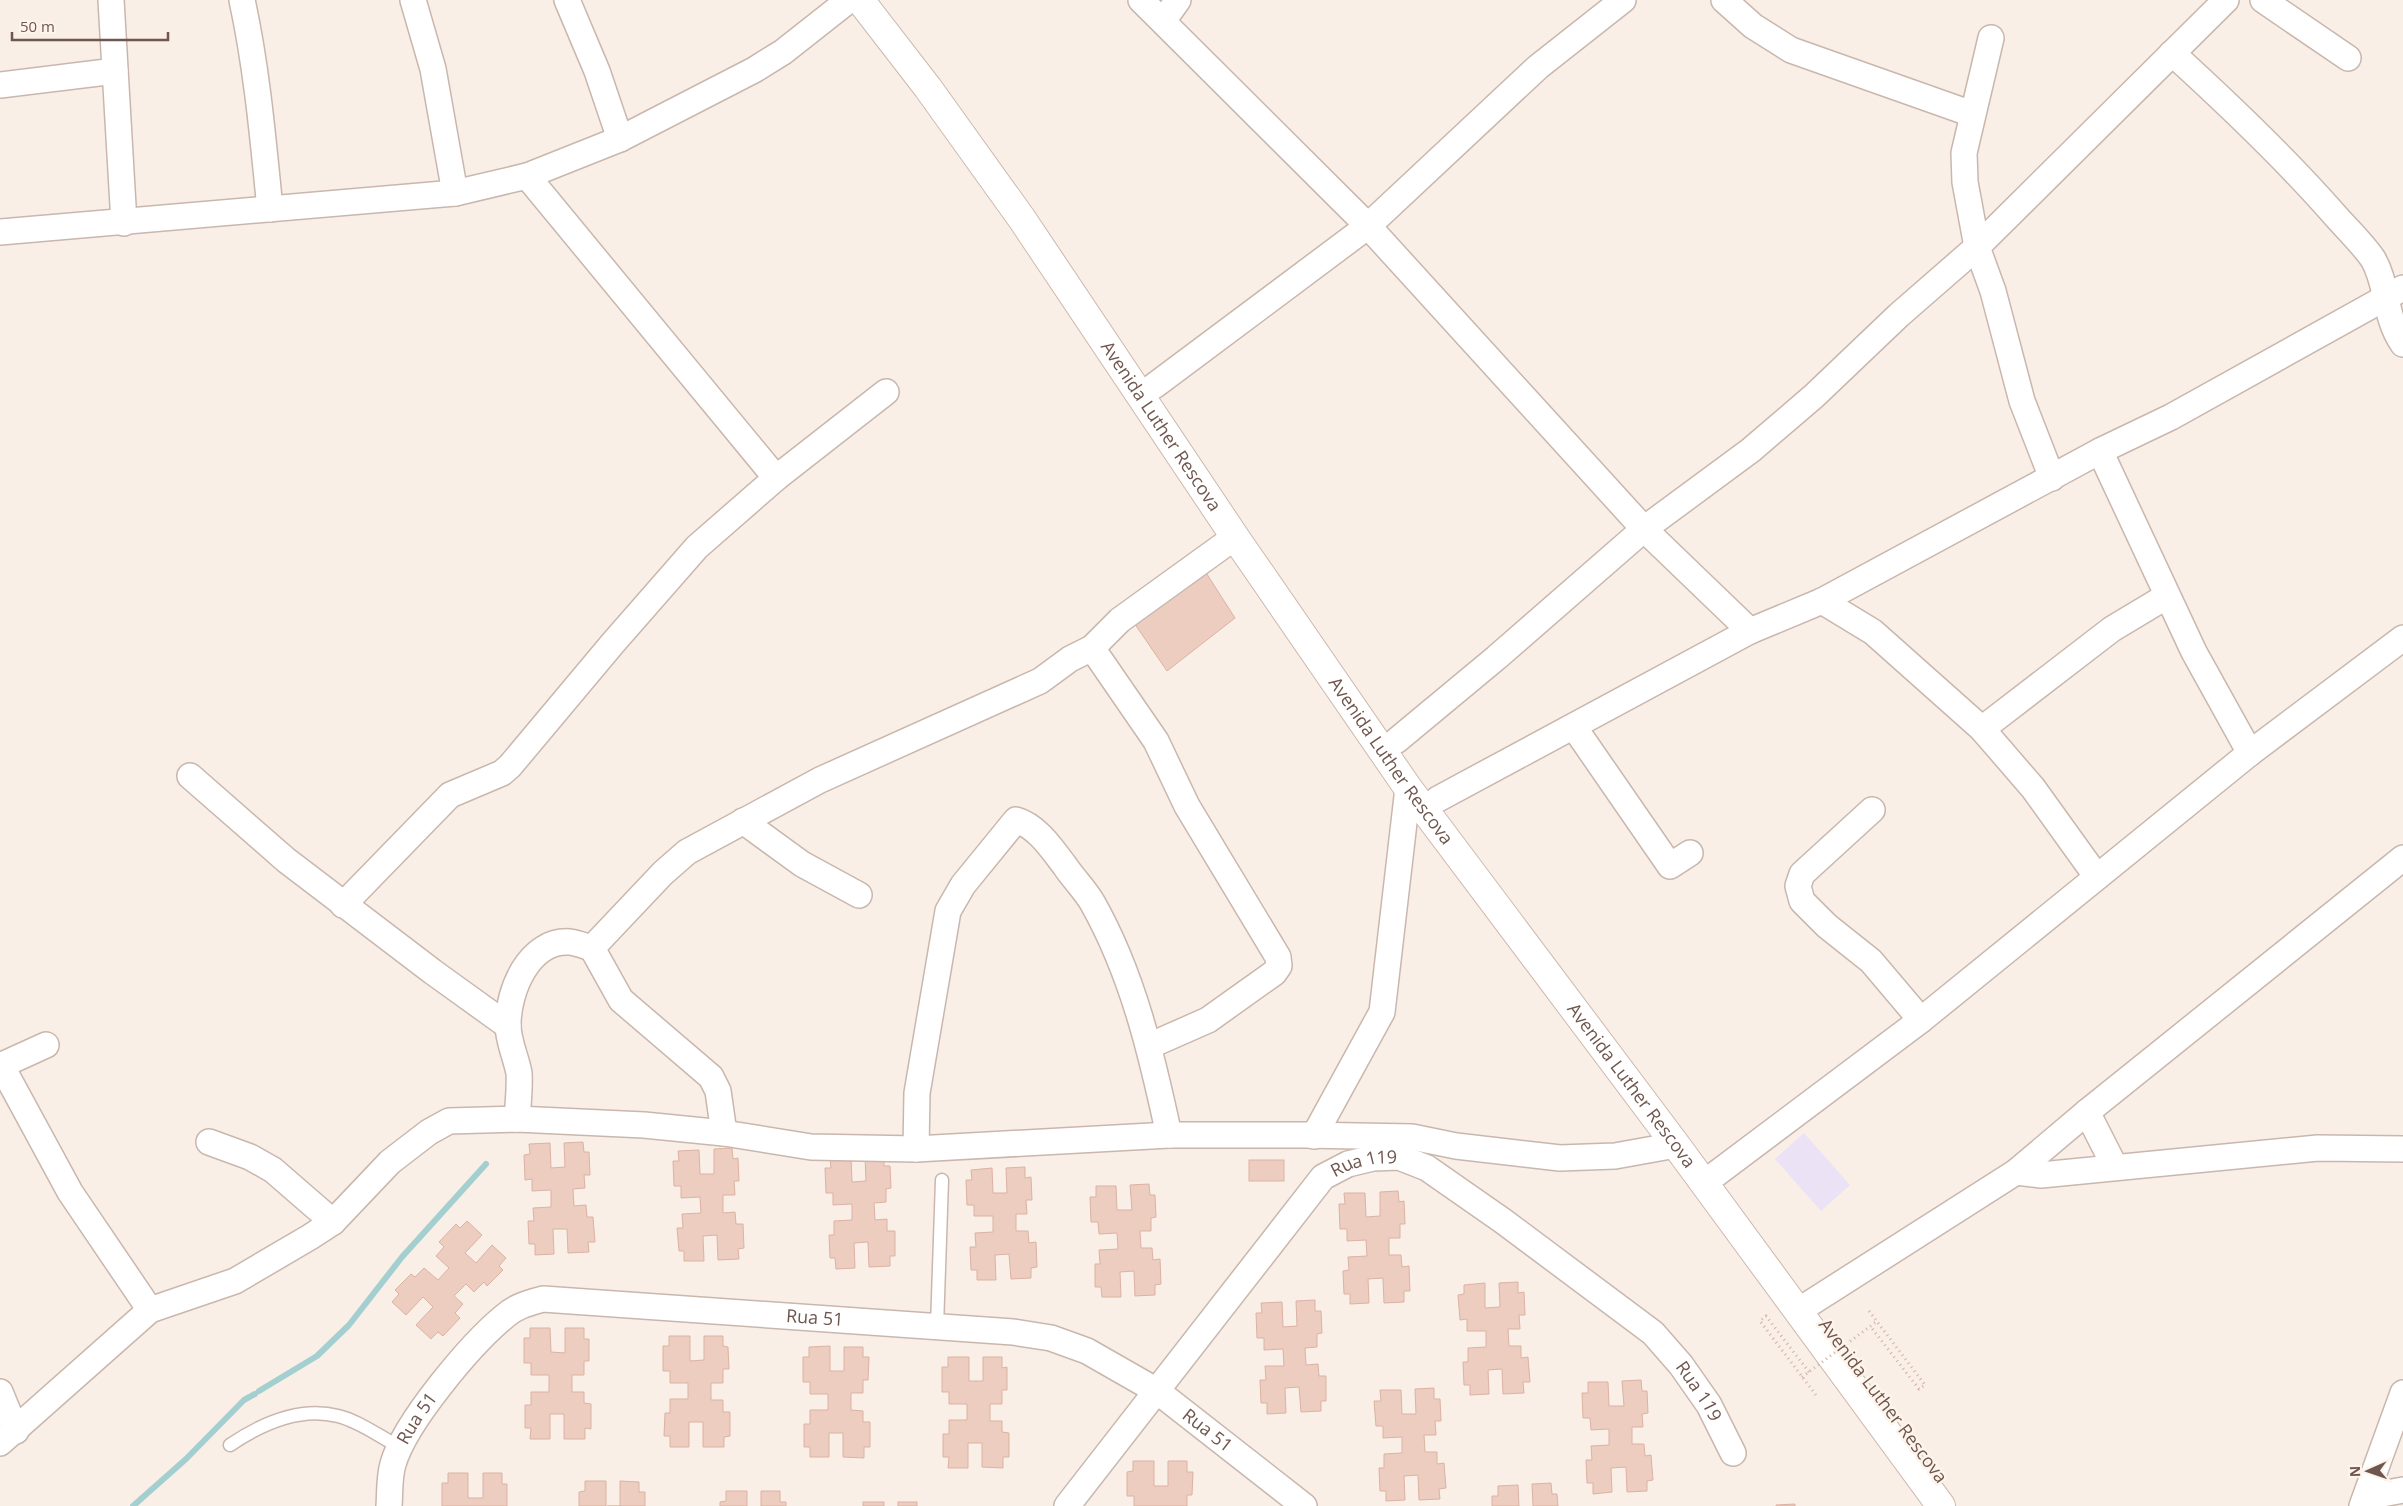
<svg xmlns="http://www.w3.org/2000/svg" width="2403" height="1506" viewBox="0 0 2403 1506" font-family="'Open Sans',sans-serif">
  <style>
    .education { fill: #ece2f6 }
    .lines { fill: none; stroke-linecap: round; stroke-linejoin: round }
    .stream { stroke: #a4cfd1; stroke-width: 6 }
    .building { fill: #eccdc0; stroke: #dcb2a3 }
    .service-casing { stroke: #c9b7ad; stroke-width: 15 }
    .minor-casing { stroke: #c9b7ad; stroke-width: 28 }
    .secondary-casing { stroke: #ceb8ae; stroke-width: 30 }
    .path { stroke: #d0b0a4; stroke-width: 3; stroke-dasharray: 1 4; stroke-linecap: butt }
    .service { stroke: #fff; stroke-width: 12 }
    .minor { stroke: #fff; stroke-width: 25 }
    .secondary { stroke: #fff; stroke-width: 28 }
    .path-bridge { stroke: #d0b0a4; stroke-width: 3; stroke-dasharray: 1 4; stroke-linecap: butt }
    .labels { text-anchor: middle; stroke-width: 5; stroke-linejoin: round; paint-order: stroke }
    .street-label { font-size: 18px; fill: #6f564e; stroke: #fdf4eb }
  </style>
  <rect width="100%" height="100%" fill="#f9efe6"/>
  <polygon class="education" points="1804,1133 1850,1185 1821,1211 1775,1159"/>
  <g class="lines">
    <g class="stream">
      <polyline points="259,1391 317,1356 349,1325 402,1257 486,1164"/>
      <polyline points="133,1506 186,1459 244,1400 255,1394"/>
    </g>
  </g>
  <g class="building">
    <polygon points="1203,568 1235,618 1167,671 1130,617"/>
    <polygon points="583,1142 584,1152 589,1152 590,1175 584,1175 585,1188 573,1189 574,1206 586,1205 587,1217 593,1217 595,1242 588,1242 589,1252 568,1253 567,1229 553,1229 554,1254 535,1255 535,1244 529,1244 528,1221 534,1221 533,1208 551,1207 551,1190 532,1191 532,1179 525,1180 524,1155 530,1154 529,1144 550,1143 551,1168 565,1167 564,1143"/>
    <polygon points="732,1148 733,1159 738,1158 739,1181 734,1181 735,1195 723,1195 723,1213 735,1212 736,1224 743,1224 744,1248 738,1249 739,1259 718,1260 717,1235 703,1236 704,1261 684,1261 684,1251 679,1251 677,1228 683,1228 682,1214 701,1213 700,1197 681,1198 681,1186 674,1186 673,1161 679,1161 678,1151 699,1150 700,1174 714,1174 714,1149"/>
    <polygon points="884,1155 884,1166 890,1166 891,1188 886,1189 886,1202 874,1203 875,1220 887,1219 887,1231 895,1231 895,1256 890,1256 890,1266 869,1267 868,1242 854,1243 855,1268 836,1269 835,1258 830,1258 829,1235 834,1235 834,1221 852,1220 852,1204 833,1205 833,1193 826,1193 825,1168 831,1168 830,1158 851,1157 852,1182 866,1181 865,1156"/>
    <rect x="1249" y="1160" width="35" height="21"/>
    <polygon points="1025,1167 1025,1178 1031,1177 1032,1200 1026,1200 1027,1214 1016,1214 1016,1231 1028,1231 1029,1243 1036,1242 1037,1267 1031,1268 1031,1278 1011,1279 1009,1254 995,1255 996,1280 977,1280 977,1270 971,1270 970,1247 976,1247 975,1233 993,1232 993,1216 974,1216 974,1205 967,1205 966,1180 972,1180 971,1170 992,1168 993,1193 1007,1193 1006,1168"/>
    <polygon points="1149,1184 1150,1195 1155,1195 1156,1217 1151,1218 1151,1231 1140,1231 1141,1248 1152,1248 1153,1260 1160,1259 1161,1284 1155,1285 1155,1295 1135,1296 1134,1271 1120,1272 1121,1297 1102,1297 1101,1287 1095,1287 1095,1264 1100,1264 1099,1250 1118,1249 1117,1233 1099,1234 1098,1222 1091,1222 1090,1197 1096,1197 1096,1186 1116,1186 1117,1210 1132,1210 1130,1185"/>
    <polygon points="1398,1191 1399,1202 1404,1201 1405,1224 1400,1224 1400,1238 1389,1238 1389,1255 1401,1255 1402,1267 1409,1266 1410,1291 1404,1291 1404,1302 1384,1303 1383,1278 1368,1279 1369,1303 1350,1304 1350,1294 1344,1294 1343,1271 1349,1270 1348,1257 1367,1256 1366,1240 1347,1241 1347,1229 1340,1229 1339,1204 1345,1204 1344,1193 1365,1193 1366,1217 1380,1216 1380,1192"/>
    <polygon points="467,1221 482,1235 465,1253 476,1263 492,1245 506,1258 499,1266 503,1270 487,1286 484,1282 474,1292 466,1284 454,1296 463,1304 455,1313 460,1318 443,1336 438,1332 431,1339 416,1325 433,1307 423,1297 406,1315 392,1302 399,1294 395,1290 411,1274 415,1277 424,1268 438,1280 449,1268 436,1256 444,1247 439,1242 456,1224 460,1228"/>
    <polygon points="1518,1282 1518,1293 1524,1292 1525,1315 1519,1315 1520,1329 1508,1329 1509,1346 1521,1346 1521,1358 1528,1357 1530,1382 1523,1382 1524,1393 1503,1394 1502,1369 1488,1370 1489,1394 1470,1395 1470,1385 1464,1385 1463,1362 1468,1362 1468,1348 1486,1347 1486,1331 1467,1331 1467,1319 1460,1320 1458,1295 1464,1294 1464,1285 1485,1283 1485,1308 1500,1307 1499,1283"/>
    <polygon points="1315,1300 1315,1311 1321,1311 1322,1333 1317,1334 1317,1347 1305,1348 1306,1365 1318,1364 1319,1376 1326,1376 1326,1401 1321,1401 1321,1411 1301,1412 1299,1387 1285,1388 1286,1413 1267,1414 1267,1403 1261,1403 1260,1380 1266,1380 1265,1366 1284,1366 1283,1349 1264,1350 1264,1338 1257,1338 1256,1313 1262,1313 1261,1303 1282,1302 1283,1327 1297,1326 1296,1301"/>
    <polygon points="530,1328 550,1328 551,1352 565,1353 565,1328 584,1328 584,1339 589,1339 589,1361 584,1361 584,1375 572,1375 572,1392 584,1392 584,1403 591,1404 591,1429 585,1428 585,1439 564,1439 564,1414 550,1414 550,1439 530,1439 531,1428 525,1428 525,1405 531,1405 531,1392 549,1392 549,1375 531,1375 531,1363 524,1363 524,1338 530,1338"/>
    <polygon points="669,1336 690,1336 690,1361 704,1360 704,1336 723,1336 723,1346 728,1347 729,1369 723,1369 723,1383 711,1383 711,1400 723,1400 723,1412 730,1412 730,1436 724,1437 724,1447 703,1447 703,1422 689,1422 689,1447 670,1447 670,1436 664,1436 665,1413 670,1413 670,1399 688,1399 688,1383 670,1383 670,1371 663,1371 663,1346 669,1346"/>
    <polygon points="830,1346 830,1371 844,1371 844,1347 863,1347 863,1357 869,1357 868,1380 863,1380 863,1393 851,1393 851,1410 863,1411 863,1422 870,1422 870,1447 864,1447 864,1458 843,1457 843,1433 829,1433 829,1457 810,1457 810,1447 804,1447 804,1424 810,1424 810,1410 828,1410 828,1394 810,1394 810,1382 803,1382 803,1357 809,1357 809,1347"/>
    <polygon points="948,1357 969,1357 969,1381 983,1381 983,1357 1002,1357 1002,1368 1007,1367 1007,1390 1002,1390 1002,1404 990,1404 990,1421 1002,1421 1002,1432 1009,1433 1009,1457 1003,1457 1003,1468 982,1467 982,1443 968,1443 968,1468 948,1468 949,1457 943,1457 943,1434 949,1434 949,1420 967,1420 967,1404 949,1404 949,1392 942,1392 942,1367 948,1367"/>
    <polygon points="1641,1380 1642,1391 1647,1391 1648,1413 1642,1414 1643,1427 1632,1427 1632,1444 1644,1444 1645,1456 1651,1455 1653,1480 1647,1481 1647,1491 1627,1492 1626,1467 1611,1468 1612,1492 1593,1494 1593,1483 1587,1483 1586,1460 1592,1460 1591,1446 1609,1445 1609,1429 1591,1430 1590,1418 1583,1418 1582,1393 1588,1393 1588,1382 1608,1382 1609,1406 1624,1406 1622,1381"/>
    <polygon points="1434,1388 1434,1399 1440,1399 1441,1421 1435,1421 1436,1435 1424,1435 1425,1452 1437,1452 1437,1464 1444,1463 1446,1488 1439,1489 1440,1499 1419,1500 1418,1475 1404,1476 1405,1500 1386,1501 1386,1491 1380,1491 1379,1468 1384,1468 1384,1454 1402,1453 1402,1437 1383,1438 1383,1426 1376,1426 1374,1401 1381,1401 1380,1390 1401,1390 1402,1414 1416,1414 1415,1389"/>
    <polygon points="1133,1461 1154,1461 1154,1486 1168,1486 1168,1461 1187,1461 1187,1472 1193,1472 1192,1495 1187,1495 1187,1506 1134,1506 1134,1496 1127,1496 1127,1472 1133,1471"/>
    <polygon points="448,1473 468,1473 468,1498 483,1498 483,1473 502,1473 502,1484 507,1484 507,1506 442,1506 442,1483 448,1483"/>
    <polygon points="585,1481 606,1481 606,1506 579,1506 579,1492 585,1491"/>
    <polygon points="620,1481 639,1482 639,1492 645,1492 645,1506 607,1506 620,1506"/>
    <polygon points="1551,1483 1552,1494 1557,1494 1558,1506 1533,1506 1532,1484"/>
    <polygon points="1518,1485 1519,1506 1492,1506 1492,1496 1498,1496 1498,1486"/>
    <polygon points="726,1491 747,1491 747,1506 720,1506 720,1502 726,1501"/>
    <polygon points="761,1491 780,1491 780,1502 786,1502 786,1506 761,1506"/>
    <rect x="863" y="1502" width="21" height="4"/>
    <rect x="898" y="1502" width="19" height="4"/>
    <polygon points="1795,1504 1795,1506 1776,1506 1776,1505"/>
  </g>
  <g class="lines">
    <g class="service-casing">
      <g id="service">
        <polyline points="937,1327 942,1180"/>
        <path d="M230 1445C261 1424 299 1406 338 1416 359 1421 380 1437 400 1447"/>
      </g>
    </g>
    <g class="minor-casing">
      <g id="minor">
        <polyline points="111,0 124,223"/>
        <path d="M242 0C257 69 263 139 270 209"/>
        <polyline points="413,0 433,69 455,193"/>
        <polyline points="567,0 597,71 620,139"/>
        <polyline points="1141,0 1368,226 1644,529 1750,631"/>
        <polyline points="1724,0 1753,26 1791,50 1972,114"/>
        <polyline points="2263,0 2348,58"/>
        <polyline points="1163,21 1178,0"/>
        <polyline points="1991,38 1964,153 1965,182 1977,247 1993,291 2022,401 2052,478"/>
        <path d="M2172 53C2228 104 2283 156 2333 213 2346 228 2362 243 2373 259 2388 284 2384 317 2403 344"/>
        <polyline points="0,85 115,71"/>
        <polyline points="527,176 776,478"/>
        <polyline points="0,232 455,193 527,176 620,139 754,70 783,52 849,0"/>
        <polyline points="1154,386 1368,226 1538,67 1623,0"/>
        <polyline points="2100,451 2194,652 2250,753"/>
        <polyline points="1822,601 1873,632 1982,729 2033,788 2097,877"/>
        <polyline points="1092,648 1156,741 1187,806 1278,957 1279,966 1274,973 1208,1020 1149,1046"/>
        <polyline points="1574,727 1670,866 1690,853"/>
        <polyline points="1982,729 2112,629 2167,596"/>
        <polyline points="1396,741 1496,658 1644,529 1751,450 1814,396 1899,315 1977,247 2226,0"/>
        <polyline points="190,776 286,860 433,972 508,1026"/>
        <polyline points="1438,799 1750,631 1822,601 2100,451 2171,417 2403,288"/>
        <polyline points="1872,810 1802,874 1798,886 1802,901 1827,926 1871,961 1921,1020"/>
        <polyline points="743,821 802,864 859,895"/>
        <polyline points="343,905 450,795 502,773 510,766 613,643 697,547 776,478 886,392"/>
        <polyline points="592,948 621,1000 711,1077 718,1091 724,1133"/>
        <polyline points="1,1065 70,1192 150,1310"/>
        <polyline points="0,1066 46,1045"/>
        <polyline points="2087,1112 2115,1167"/>
        <path d="M517 1119C518 1104 520 1088 519 1073 516 1057 508 1041 508 1025 508 991 529 939 570 942 577 943 585 946 592 948L663 873 687 852 820 780 1040 681 1070 659 1092 648 1120 620 1235 537"/>
        <polyline points="1314,1136 1382,1012 1408,788"/>
        <polyline points="209,1142 250,1157 273,1170 333,1222"/>
        <path d="M916 1149 917 1093 948 911 963 885 1016 820C1037 826 1052 849 1065 866 1073 878 1084 889 1092 902 1133 974 1152 1056 1169 1135"/>
        <polyline points="2016,1172 2041,1175 2318,1148 2403,1149"/>
        <polyline points="1716,1174 1921,1020 2250,753 2403,638"/>
        <polyline points="1809,1304 2016,1172 2087,1112 2403,858"/>
        <polyline points="0,1392 16,1431"/>
        <polyline points="0,1443 150,1310 235,1281 310,1237 333,1222 390,1162 429,1132 449,1121 517,1119 644,1125 724,1133 811,1147 916,1149 1169,1135 1304,1135 1412,1137 1456,1146 1560,1158 1615,1156 1676,1145"/>
        <polyline points="2366,1497 2403,1490"/>
        <path id="s1" d="M389 1506C390 1493 389 1477 393 1464 405 1422 471 1344 505 1316 516 1306 529 1303 543 1299L1013 1332 1051 1338 1087 1351 1157 1391 1304 1506"/>
        <path id="s2" d="M1067 1506 1323 1177 1348 1164 1373 1158 1399 1157 1427 1168 1503 1221 1653 1333 1681 1365 1709 1405 1733 1453"/>
        <polyline points="2362,1506 2403,1393"/>
      </g>
    </g>
    <g class="secondary-casing">
      <g id="secondary">
        <path id="s3" d="M860 0 928 88 1022 219 1235 537 1408 788 1676 1145 1941 1506"/>
      </g>
    </g>
    <g class="path">
      <polyline points="1869,1311 1925,1385 1919,1389 1870,1326"/>
      <polyline points="1809,1372 1766,1316 1760,1321 1816,1395"/>
    </g>
    <use href="#service" class="service"/>
    <use href="#minor" class="minor"/>
    <use href="#secondary" class="secondary"/>
    <polyline class="path-bridge" points="1802,1377 1876,1322"/>
  </g>
  <g class="labels">
    <g class="street-label">
      <text dy="6" stroke="none"><textPath href="#s3" startOffset="522">Avenida Luther Rescova</textPath></text>
      <text dy="6" stroke="none"><textPath href="#s3" startOffset="928">Avenida Luther Rescova</textPath></text>
      <text dy="6" stroke="none"><textPath href="#s3" startOffset="1332">Avenida Luther Rescova</textPath></text>
      <text dy="6" stroke="none"><textPath href="#s2" startOffset="461">Rua 119</textPath></text>
      <text dy="6" stroke="none"><textPath href="#s1" startOffset="544">Rua 51</textPath></text>
      <text dy="6" stroke="none"><textPath href="#s2" startOffset="881">Rua 119</textPath></text>
      <text transform="translate(1883 1401) rotate(53)" y="6">Avenida Luther Rescova</text>
      <text dy="6" stroke="none"><textPath href="#s1" startOffset="94">Rua 51</textPath></text>
      <text dy="6" stroke="none"><textPath href="#s1" startOffset="964">Rua 51</textPath></text>
    </g>
  </g>
  <g transform="translate(2368 1471) rotate(268)" stroke="#fdf4eb" stroke-width="4" paint-order="stroke">
  <path d="M0-4L9 19L0 12L-9 19Z" fill="#6f564e"/>
  <text y="-8" font-size="14" font-weight="bold" text-anchor="middle" fill="#6f564e">N</text>
  </g>
  <path d="M12 32v8h156v-8" fill="none" stroke="#6f564e" stroke-width="2.5"/>
  <text x="20" y="32" font-size="15" fill="#6f564e" stroke="#fdf4eb" stroke-width="4" paint-order="stroke">50 m</text>
</svg>
